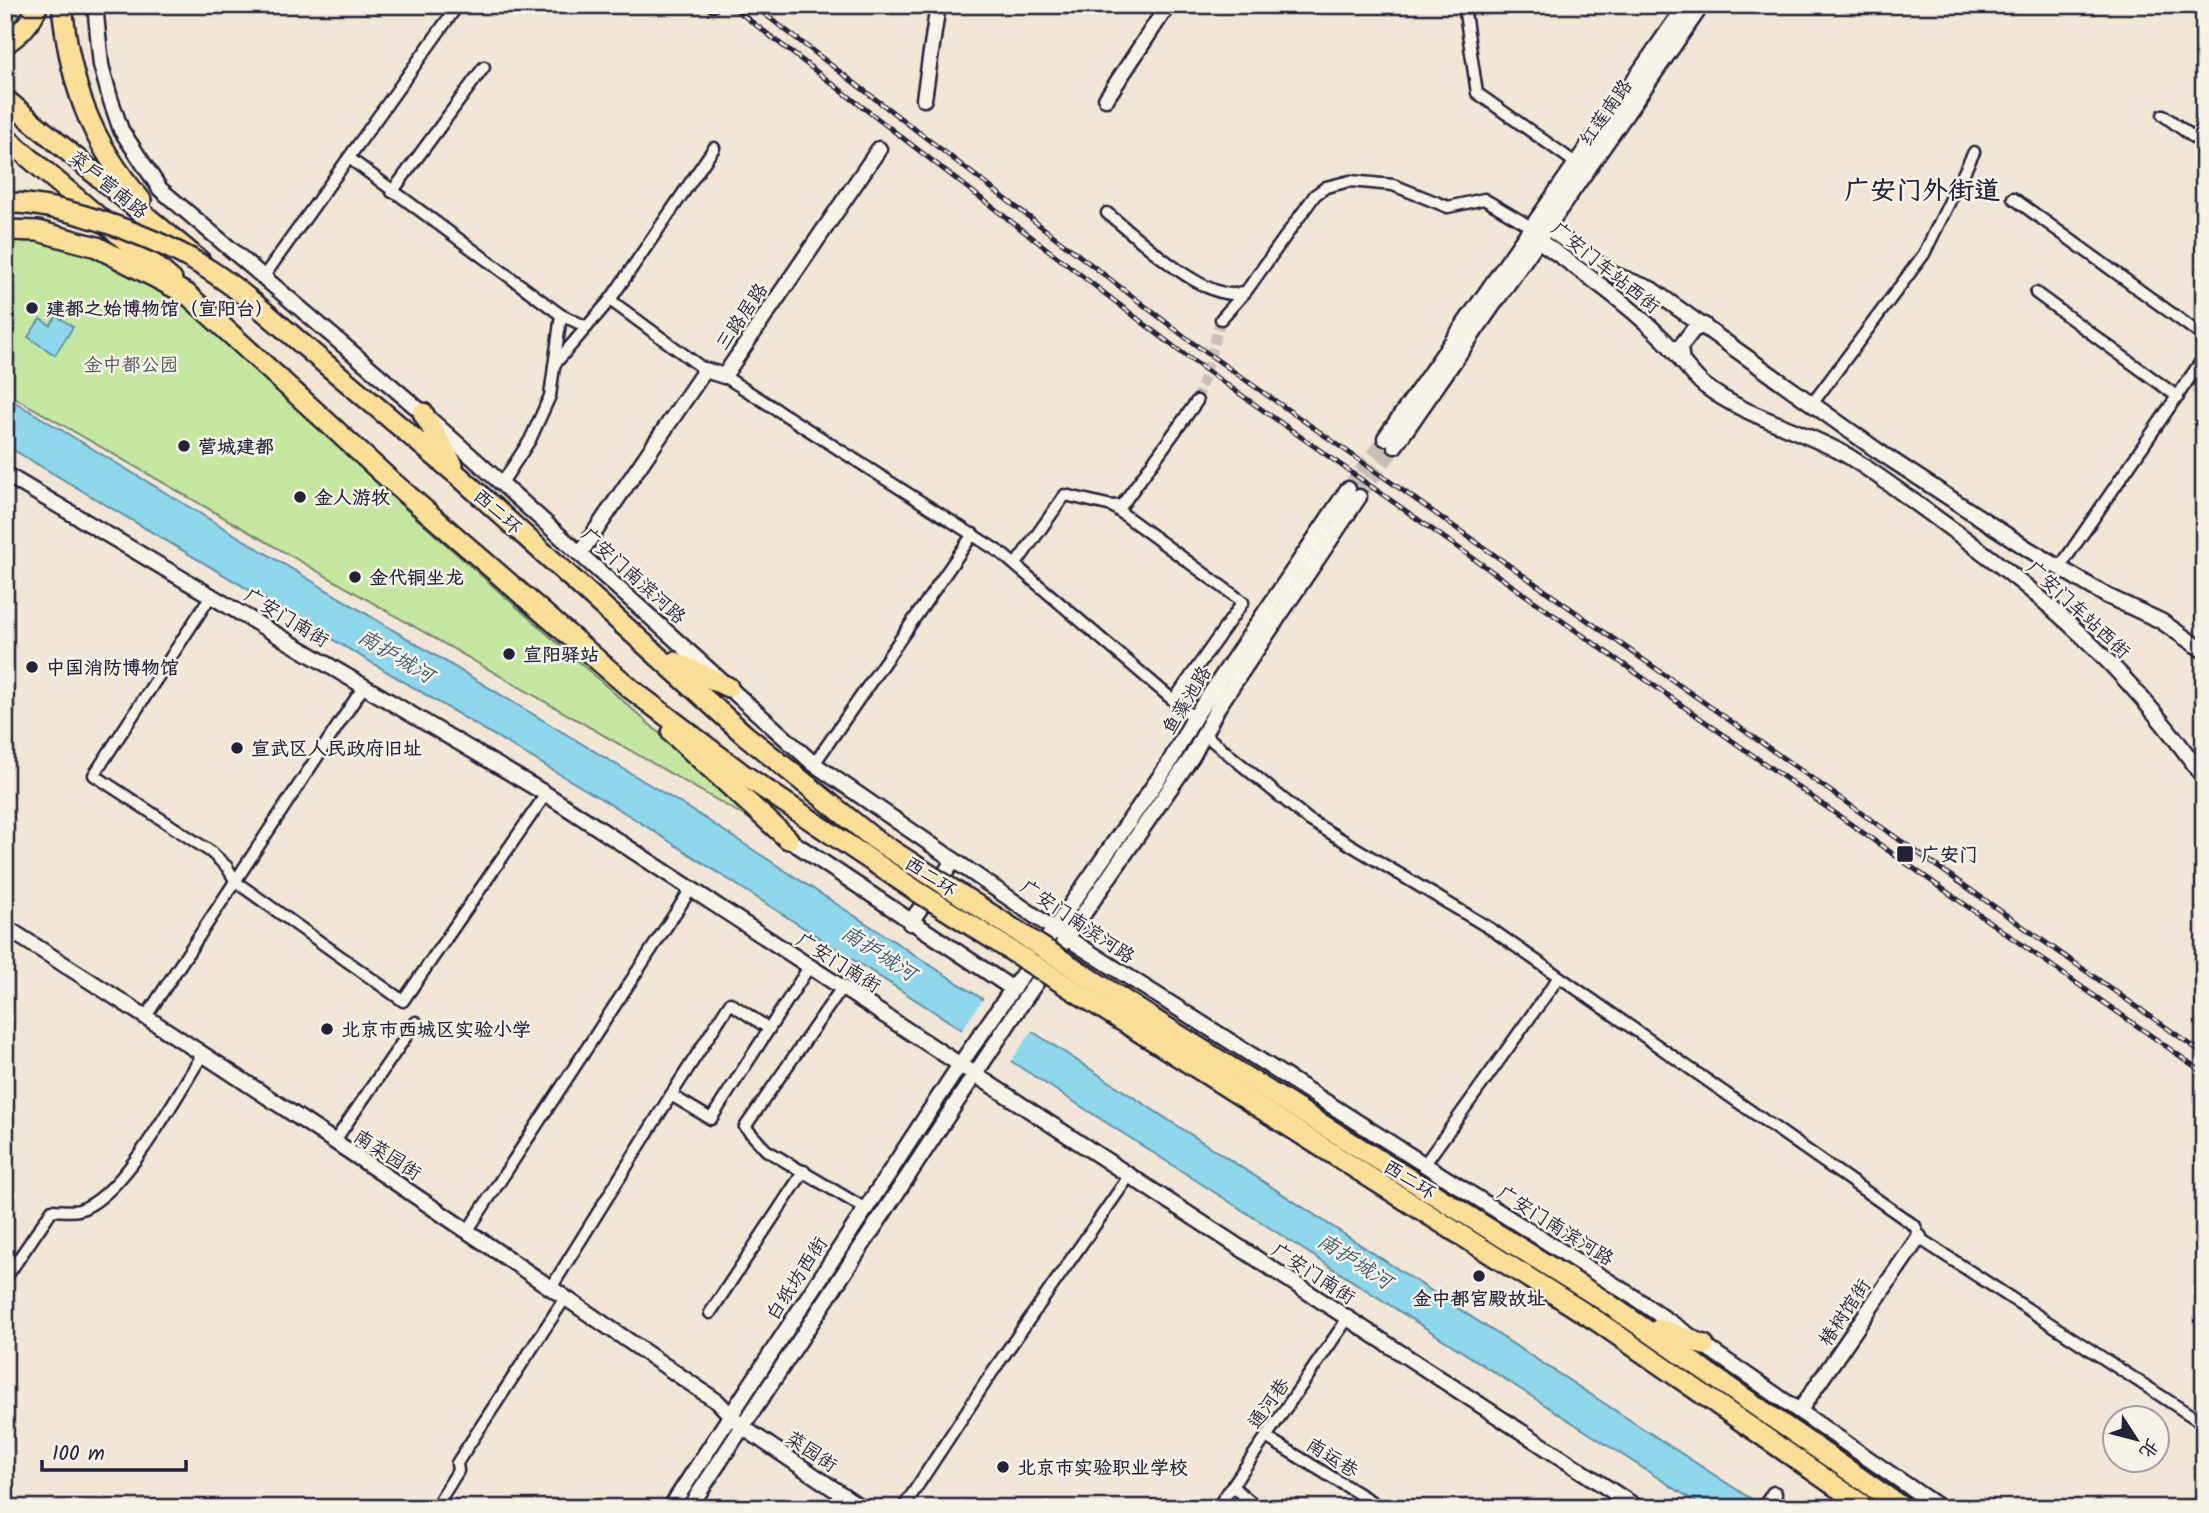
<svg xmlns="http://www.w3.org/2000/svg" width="2209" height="1513" viewBox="0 0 2209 1513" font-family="Kalam,'LXGW WenKai TC',sans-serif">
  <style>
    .green { fill: #c5e8a1; stroke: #74856e; stroke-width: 2 }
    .water { fill: #8dd8ed; stroke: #628fa6; stroke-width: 2 }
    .pier { fill: #f2e6d6 }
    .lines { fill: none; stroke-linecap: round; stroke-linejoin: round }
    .street-tunnel { stroke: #c8bfb7; stroke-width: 10; stroke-dasharray: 10 5; stroke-linecap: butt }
    .secondary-tunnel { stroke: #c8bfb7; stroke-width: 14; stroke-dasharray: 14 7; stroke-linecap: butt }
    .street-casing { stroke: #22223b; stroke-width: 15 }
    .secondary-casing { stroke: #22223b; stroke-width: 19 }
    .highway-casing { stroke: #22223b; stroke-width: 24 }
    .street { stroke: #f7f3e8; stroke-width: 10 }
    .secondary { stroke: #f7f3e8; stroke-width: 14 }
    .highway { stroke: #fbdf96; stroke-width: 19 }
    .rail-casing { stroke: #22223b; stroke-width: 5 }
    .rail { stroke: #f7f3e8; stroke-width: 2.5; stroke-dasharray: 8; stroke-linecap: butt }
    .highway-bridge-casing { stroke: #22223b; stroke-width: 24; stroke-linecap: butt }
    .highway-bridge { stroke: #fbdf96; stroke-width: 19 }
    .poi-dot { fill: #22223b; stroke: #f7f3e8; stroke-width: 2.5 }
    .labels { text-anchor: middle; stroke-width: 5; stroke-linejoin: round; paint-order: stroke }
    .street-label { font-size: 19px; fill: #22223b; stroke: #f7f3e8 }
    .poi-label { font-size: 19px; font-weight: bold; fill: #22223b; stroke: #f7f3e8; text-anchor: start }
    .park-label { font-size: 19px; fill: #4b5454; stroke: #f7f3e8 }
    .water-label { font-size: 21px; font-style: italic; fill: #425970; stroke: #f7f3e8 }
    .district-label { font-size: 26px; font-weight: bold; fill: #22223b; stroke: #f7f3e8 }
  </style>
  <rect width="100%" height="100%" fill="#f2e6d6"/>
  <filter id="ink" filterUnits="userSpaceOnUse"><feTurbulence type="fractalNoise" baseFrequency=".0143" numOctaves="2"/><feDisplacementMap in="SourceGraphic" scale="14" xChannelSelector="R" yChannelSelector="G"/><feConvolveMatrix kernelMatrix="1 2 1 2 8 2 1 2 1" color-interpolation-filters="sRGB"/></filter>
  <g filter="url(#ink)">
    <g class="green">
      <polygon points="5,5 30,5 5,35"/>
      <polygon points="5,230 38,231 187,294 381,487 769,830 5,392"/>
    </g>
    <g class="water">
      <polygon points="57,316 73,327 55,355 28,337 40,319 50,325"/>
      <polygon points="5,396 695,812 1765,1508 1705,1508 630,816 5,445"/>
    </g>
    <polygon class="pier" points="985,996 1034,1028 1009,1064 960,1033"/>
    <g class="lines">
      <polyline class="street-tunnel" points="1197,401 1221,319"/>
      <g class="secondary-tunnel">
        <polyline points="1348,489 1385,438"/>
        <polyline points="1359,497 1395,446"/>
      </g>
      <g class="street-casing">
        <g id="street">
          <polyline points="713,5 713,6"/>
          <polyline points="1461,5 1465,13 1477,93 1577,164"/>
          <polyline points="2163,115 2204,145"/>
          <polyline points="349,158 561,315 550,396 530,440 502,483"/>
          <polyline points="392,192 484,67"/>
          <polyline points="2013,198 2204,337"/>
          <path d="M1107 213C1133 233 1209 307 1243 292"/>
          <polyline points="264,276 458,5"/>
          <polyline points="2036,293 2178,397"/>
          <polyline points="610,300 705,370"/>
          <polyline points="561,315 587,327"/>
          <polyline points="1221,319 1247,290 1315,195 1326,187 1350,181 1393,185 1448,207 1484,199 1533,228"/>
          <polyline points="554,365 610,300 714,148"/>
          <polyline points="724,376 1001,553 1194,718"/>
          <polyline points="1812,404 1924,254 1974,152"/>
          <polyline points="1112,506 1243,602 1174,700"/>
          <polyline points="1016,564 1065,495 1112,506 1122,505 1197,401"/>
          <polyline points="2060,567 2204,357"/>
          <polyline points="212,594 94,775 211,852 227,867 236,882 403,1001 546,794"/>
          <polyline points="1205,735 1309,820 1491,929 1915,1226 1919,1237 1925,1242 2204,1424"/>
          <polyline points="814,764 973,534"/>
          <polyline points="843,986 745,1127 766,1150 864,1208"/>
          <polyline points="147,1015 364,686"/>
          <polyline points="671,1095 730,1003 768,1028"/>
          <polyline points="334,1142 416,1022"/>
          <polyline points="1424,1165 1559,977"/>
          <polyline points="468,1230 691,889"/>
          <path d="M5 1279 52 1210C60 1210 71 1212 79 1210 124 1197 177 1094 203 1054"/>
          <polyline points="551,1288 671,1095 711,1119 809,967"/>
          <polyline points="710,1313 804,1171"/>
          <polyline points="1266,1437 1382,1508"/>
          <polyline points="1232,1486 1258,1508"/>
          <polyline points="435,1508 458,1471 457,1463 565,1298"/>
          <polyline points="903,1508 995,1368 1130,1175"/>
          <polyline points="1217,1508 1348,1318"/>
        </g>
      </g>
      <g class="secondary-casing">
        <g id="secondary">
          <polyline points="95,5 101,65 110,98 121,130 160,189 423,413 814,764 1067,938 1635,1298 1940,1508"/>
          <polyline points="924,99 938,5"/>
          <polyline points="1106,99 1168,5"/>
          <path d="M1533 228 1538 240C1580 270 1622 299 1659 335 1676 350 1687 371 1705 386 1745 417 1804 430 1848 456 1880 476 1909 498 1939 520 2046 596 2128 669 2204 778"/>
          <polyline points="1533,228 1548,228 1613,274 1651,289 1878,451 2028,549 2107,596 2161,621 2204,651"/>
          <polyline points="1682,362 1680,347 1693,330 1704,325"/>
          <polyline points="1385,438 1686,5"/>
          <polyline points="1395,446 1702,5"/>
          <polyline points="5,474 546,794 1638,1508"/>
          <polyline points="581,552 705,370 724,376 879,149"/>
          <polyline points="788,839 1013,989"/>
          <polyline points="910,923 954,860"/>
          <path d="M5 927C247 1079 482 1241 718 1402L741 1426 862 1508"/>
          <polyline points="1800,1410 1919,1237"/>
          <polyline points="670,1508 961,1063 1168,765 1194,718 1348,489"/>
          <polyline points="689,1508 1018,1009 1193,755 1218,707 1359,497"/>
          <polyline points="1765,1508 1774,1494"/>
        </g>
      </g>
      <g class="highway-casing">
        <g id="highway">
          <path d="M62 5C70 83 89 140 141 200"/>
          <path d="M5 44C21 33 31 23 38 5"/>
          <polyline points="5,99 200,261"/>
          <polyline points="5,137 172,280"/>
          <polyline points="5,230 38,231 97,247 187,294 389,479 631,689 744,775 915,890"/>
          <polyline points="328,366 461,478 745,735 873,838 927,873"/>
          <polyline points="423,413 453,465"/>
          <polyline points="675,662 728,687"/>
          <polyline points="672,733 788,839"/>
          <polyline points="1153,1019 1603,1300 1903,1508"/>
          <polyline points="1143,1034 1597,1321 1867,1508"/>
          <polyline points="1659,1329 1704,1345"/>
        </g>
      </g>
      <use href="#street" class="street"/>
      <use href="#secondary" class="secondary"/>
      <use href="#highway" class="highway"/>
      <g class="rail-casing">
        <g id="rail">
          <polyline points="730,5 1186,356 2204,1073"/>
          <polyline points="753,5 1193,343 2204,1054"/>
        </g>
      </g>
      <use href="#rail" class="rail"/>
      <g class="highway-bridge-casing">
        <g id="highway-bridge">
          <path d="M5 203C62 201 164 240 211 271 252 298 290 335 328 366"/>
          <polyline points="927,873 1153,1019"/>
          <polyline points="915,890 1143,1034"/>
        </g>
      </g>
      <use href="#highway-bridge" class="highway-bridge"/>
    </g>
  </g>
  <g class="poi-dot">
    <circle cx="32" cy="308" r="7"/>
    <circle cx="184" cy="446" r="7"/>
    <circle cx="300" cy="497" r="7"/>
    <circle cx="355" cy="577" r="7"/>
    <circle cx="509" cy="654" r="7"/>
    <circle cx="32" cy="667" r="7"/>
    <circle cx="237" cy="748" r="7"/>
    <rect x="1896" y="845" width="18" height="18" rx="3.5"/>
    <circle cx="327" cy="1029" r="7"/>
    <circle cx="1479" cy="1276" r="7"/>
    <circle cx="1003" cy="1467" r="7"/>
  </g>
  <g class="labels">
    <g class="street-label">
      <text transform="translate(1605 112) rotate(-55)" y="7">红莲南路</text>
      <text transform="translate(109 184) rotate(39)" y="7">菜户营南路</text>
      <text transform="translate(1606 267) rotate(39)" y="7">广安门车站西街</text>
      <text transform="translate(741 316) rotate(-56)" y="7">三路居路</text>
      <text transform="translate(498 511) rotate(42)" y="7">西二环</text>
      <text transform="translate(634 575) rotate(42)" y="7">广安门南滨河路</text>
      <text transform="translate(2079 609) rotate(43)" y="7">广安门车站西街</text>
      <text transform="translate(287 617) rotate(31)" y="7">广安门南街</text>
      <text transform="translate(1186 700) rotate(-59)" y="7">鱼藻池路</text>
      <text transform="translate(931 876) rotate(33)" y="7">西二环</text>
      <text transform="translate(1078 921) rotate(34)" y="7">广安门南滨河路</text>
      <text transform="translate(839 962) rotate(32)" y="7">广安门南街</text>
      <text transform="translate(388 1154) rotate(33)" y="7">南菜园街</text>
      <text transform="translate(1410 1179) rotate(32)" y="7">西二环</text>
      <text transform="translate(1556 1225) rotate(32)" y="7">广安门南滨河路</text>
      <text transform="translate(1314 1273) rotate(33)" y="7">广安门南街</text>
      <text transform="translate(796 1278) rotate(-57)" y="7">白纸坊西街</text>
      <text transform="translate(1844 1312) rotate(-56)" y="7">椿树馆街</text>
      <text transform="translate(1268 1403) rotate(-55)" y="7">通河巷</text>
      <text transform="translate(812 1451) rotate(34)" y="7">菜园街</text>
      <text transform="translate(1333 1457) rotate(32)" y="7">南运巷</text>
    </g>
    <g class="poi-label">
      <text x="46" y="315">建都之始博物馆（宣阳台）</text>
      <text x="198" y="453">营城建都</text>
      <text x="314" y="504">金人游牧</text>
      <text x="369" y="584">金代铜坐龙</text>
      <text x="523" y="661">宣阳驿站</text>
      <text x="46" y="674">中国消防博物馆</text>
      <text x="251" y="755">宣武区人民政府旧址</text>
      <text x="1921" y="861">广安门</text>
      <text x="341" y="1036">北京市西城区实验小学</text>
      <text x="1479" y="1305" text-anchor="middle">金中都宫殿故址</text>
      <text x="1017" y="1474">北京市实验职业学校</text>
    </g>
    <g class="park-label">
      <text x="131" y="371">金中都公园</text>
    </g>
    <g class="water-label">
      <text transform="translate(396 656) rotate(31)" y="7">南护城河</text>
      <text transform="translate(879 953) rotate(33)" y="7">南护城河</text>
      <text transform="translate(1355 1261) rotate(33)" y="7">南护城河</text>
    </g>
    <g class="district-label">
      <text x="1922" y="199">广安门外街道</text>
    </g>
  </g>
  <rect width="2209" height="1513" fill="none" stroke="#f7f3e8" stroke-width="28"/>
  <rect x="14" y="14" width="2181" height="1485" fill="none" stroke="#22223b" stroke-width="2.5" filter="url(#ink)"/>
  <g transform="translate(2136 1439) rotate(126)"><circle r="33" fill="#f7f3e8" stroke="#a29fa3" stroke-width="2"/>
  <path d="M0-5L12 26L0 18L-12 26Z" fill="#22223b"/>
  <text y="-10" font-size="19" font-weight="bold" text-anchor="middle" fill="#22223b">北</text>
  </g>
  <path d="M42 1460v10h144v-10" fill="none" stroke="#22223b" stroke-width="3.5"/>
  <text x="52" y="1460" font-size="21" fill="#22223b" stroke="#f7f3e8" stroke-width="5" paint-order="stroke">100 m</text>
</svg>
